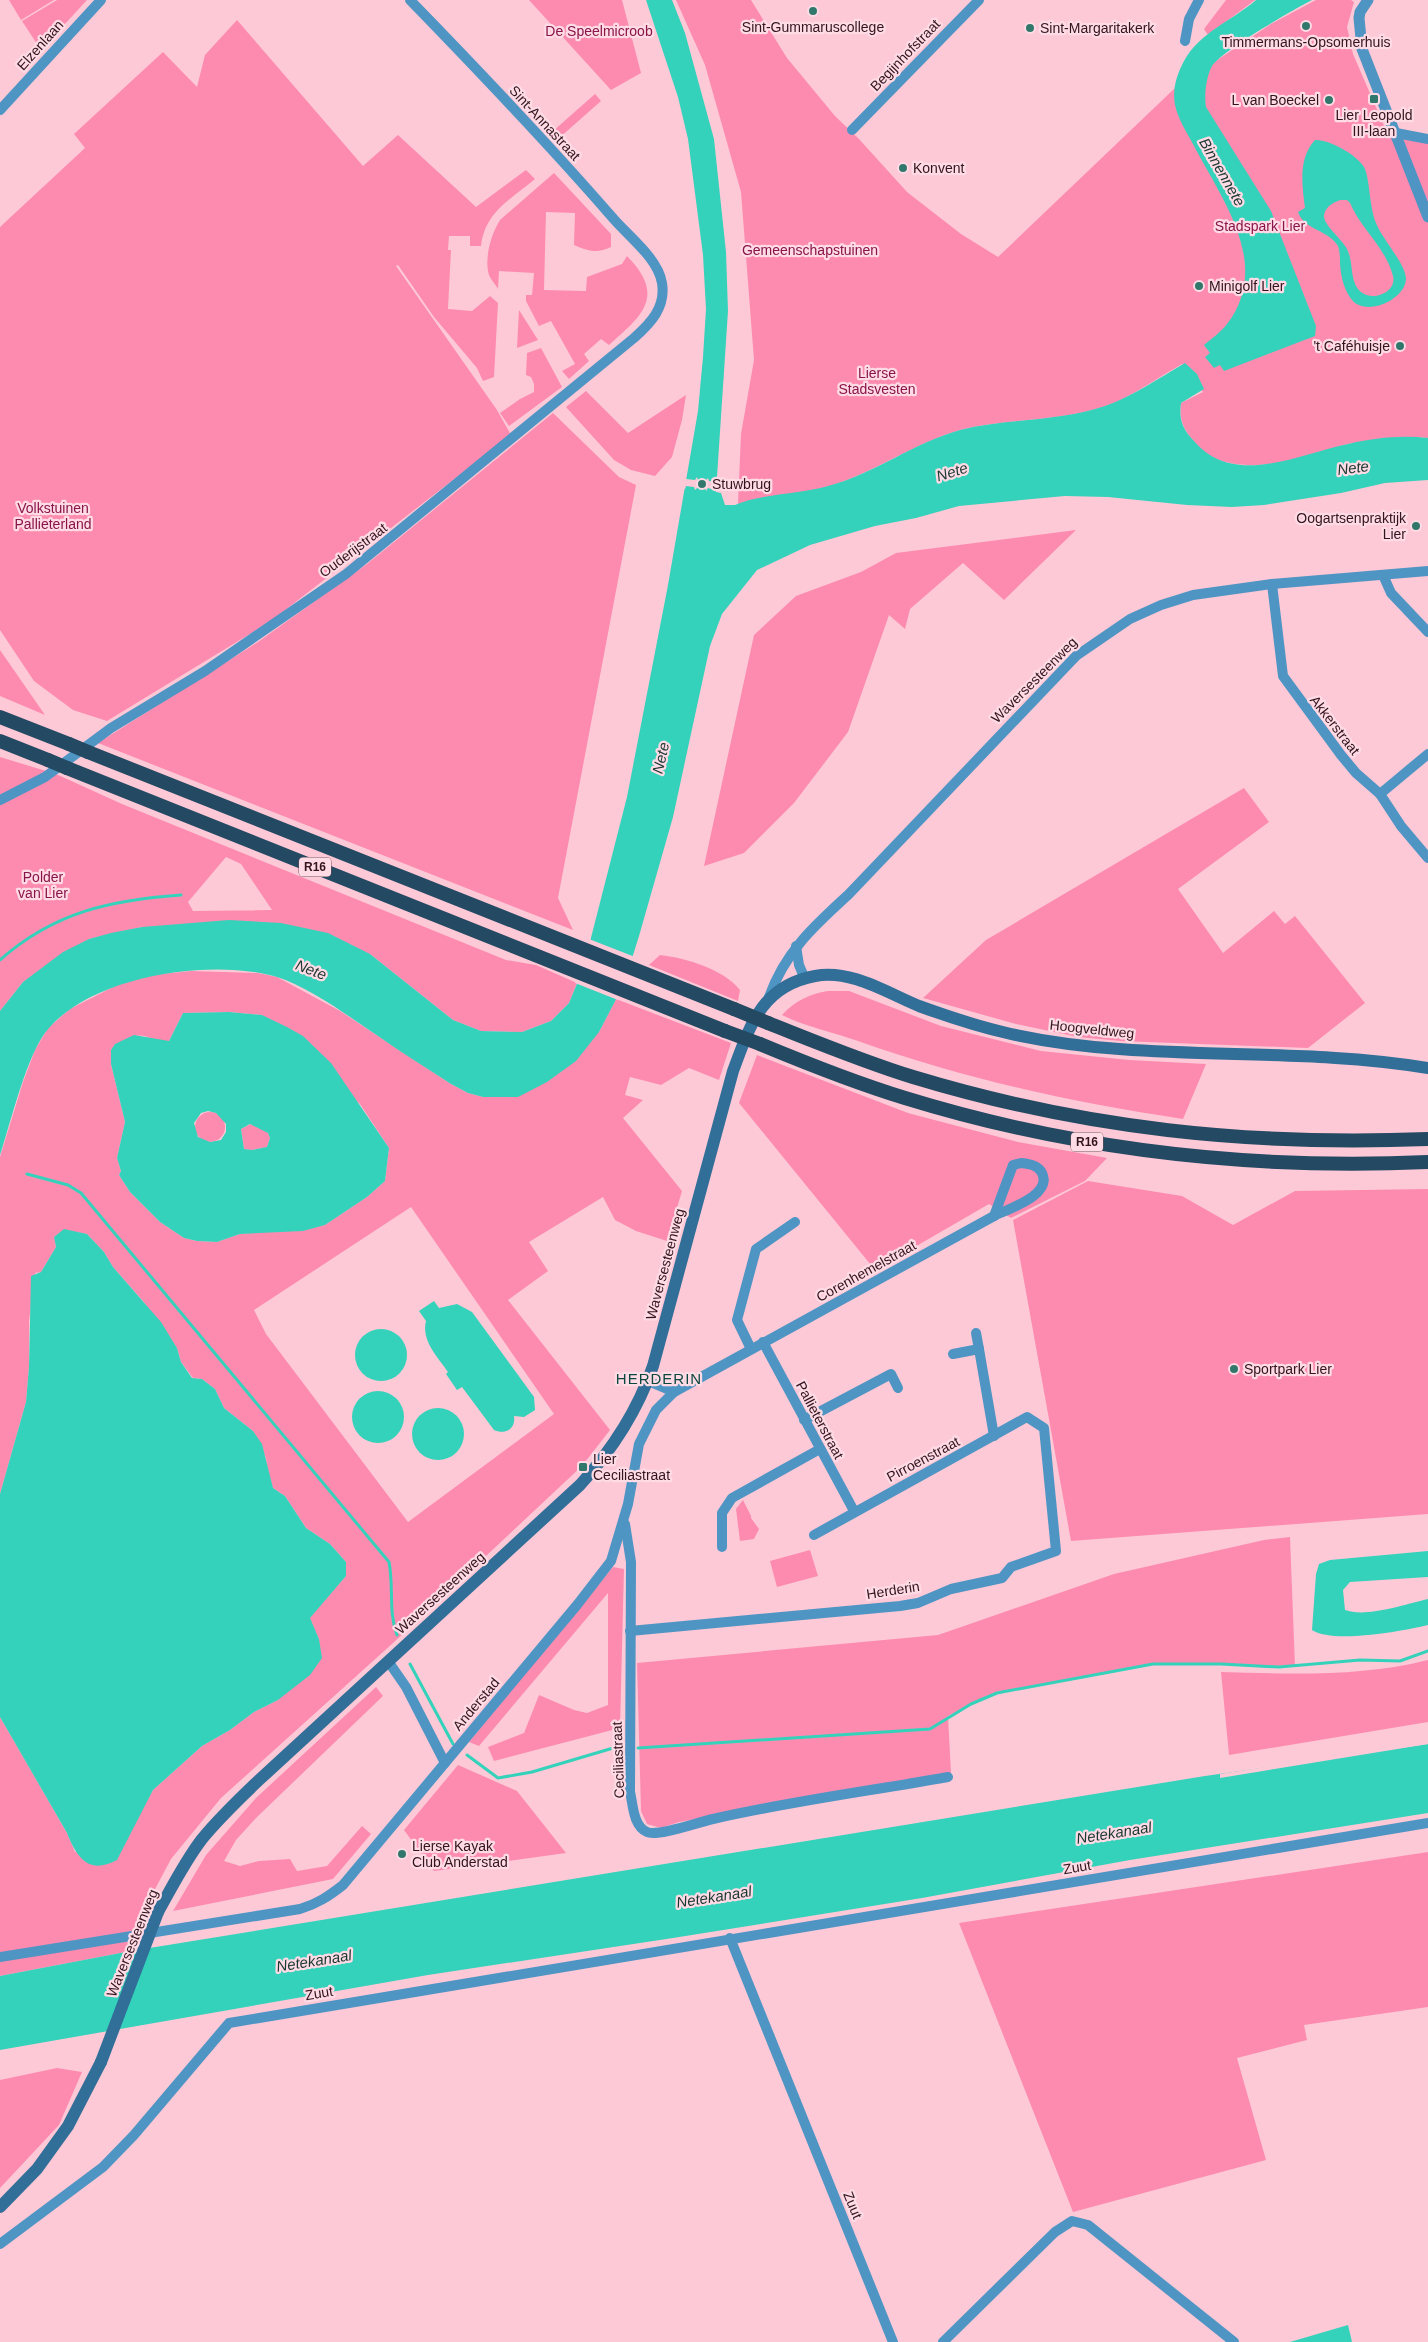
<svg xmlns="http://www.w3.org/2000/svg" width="1428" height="2342" viewBox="0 0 1428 2342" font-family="Helvetica,sans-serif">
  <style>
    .green { fill: #fd8bb0; fill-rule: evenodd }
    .water { fill: #34d2bb; fill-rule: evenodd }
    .pier { fill: #fdc9d7 }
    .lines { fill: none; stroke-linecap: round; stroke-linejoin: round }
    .stream { stroke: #34d2bb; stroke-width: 3 }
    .minor { stroke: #4f95c4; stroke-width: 10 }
    .tertiary { stroke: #4f95c4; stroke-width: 11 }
    .secondary { stroke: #316f98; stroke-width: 12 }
    .trunk { stroke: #244962; stroke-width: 14 }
    .secondary-bridge { stroke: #316f98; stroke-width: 12 }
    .trunk-bridge { stroke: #244962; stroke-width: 14 }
    .poi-dot { fill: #32776b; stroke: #ffdbe5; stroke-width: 2 }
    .labels { text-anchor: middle; stroke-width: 4.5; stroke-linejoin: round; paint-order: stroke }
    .shield { fill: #ffdbe5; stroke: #70505a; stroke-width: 1 }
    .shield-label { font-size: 12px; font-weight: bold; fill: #32141e }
    .poi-label { font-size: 14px; fill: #32141e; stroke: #ffdbe5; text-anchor: start }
    .park-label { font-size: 14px; fill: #891449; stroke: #ffdbe5 }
    .street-label { font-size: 14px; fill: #32141e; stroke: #ffdbe5 }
    .water-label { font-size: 15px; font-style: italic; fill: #193832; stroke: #ffdbe5 }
    .neighbourhood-label { font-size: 15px; letter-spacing: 1px; fill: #0c473f; stroke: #ffdbe5 }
  </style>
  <rect width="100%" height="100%" fill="#fdc9d7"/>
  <g class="green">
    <polygon points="9,0 54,0 21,20"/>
    <polygon points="57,0 87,0 41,50 22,21"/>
    <polygon points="529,0 622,0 641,73 611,90"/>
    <path d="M676 0H751L787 58 835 116 859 139 907 192 961 234 998 257 1174 89 1271 24 1316 0H1351L1354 2 1347 27 1353 54 1385 128 1428 143V438C1402 435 1374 440 1348 444 1337 446 1326 451 1315 454 1279 465 1224 476 1196 444 1184 430 1179 422 1181 403L1203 392 1182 364C1157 378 1133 396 1106 406 1059 422 1007 418 960 430 922 441 888 463 852 478 817 493 776 496 738 504L741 434 754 360 741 192 705 65Z"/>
    <polygon points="1226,0 1255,0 1208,35 1204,29"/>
    <path d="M237 20 363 166 398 135 476 207 526 170 535 179C510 200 485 212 481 246H470V236H449L448 250H451L448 309 472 311 490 296 498 303 494 377 483 381 477 368 434 317 398 265 396 266 497 410 511 435 271 621 107 721 73 710 34 681 0 630V227L85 148 74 134 163 52 197 87 205 55Z"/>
    <polygon points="595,94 601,101 558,139 552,132"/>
    <path d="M554 173 611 234V247C597 254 588 251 574 245L575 213 546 212 544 290 586 291 587 277 622 264 627 256C666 296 643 315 609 345L601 339 584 354 589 361 569 379 562 371 575 364 551 321 539 326 526 301V295H532L534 273 499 271 498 289C496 285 491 280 489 275 484 259 491 234 500 220Z"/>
    <polygon points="519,310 538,340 517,348"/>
    <polygon points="541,348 562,387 509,426 500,413 520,399 534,392 534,384 531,377 526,375 527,353"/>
    <polygon points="586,391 628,433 686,395 682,420 672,457 655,476 631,470 614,460 566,407"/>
    <polygon points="553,413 619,477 636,485 558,898 573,930 98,743 258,642 367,564"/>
    <polygon points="1076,530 1004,600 963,563 910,609 905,629 889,615 848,732 794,803 744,853 704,866 754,635 796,596 861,572 896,553"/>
    <polygon points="0,650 45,715 0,696"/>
    <path d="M0 757 56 774 122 804 506 960 536 965 577 983 569 1003 551 1021 522 1032 481 1031 453 1020 370 954 142 927 89 939 23 982 0 1011ZM226 857 241 864 272 910 193 911 188 902Z"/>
    <polygon points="1244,788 1269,822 1178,889 1223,953 1274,911 1285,924 1295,916 1365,1003 1308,1048 1121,1041 1078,1037 1016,1024 923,998 986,940"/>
    <path d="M660 955C686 958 723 969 740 990L738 1001 649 965Z"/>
    <path d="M191 971 258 973 277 977 340 1011 451 1084 468 1093 483 1097 599 1032 616 999 731 1043 719 1080 689 1068 661 1085 630 1077 625 1095 643 1100 623 1118 682 1191 667 1241 636 1231 615 1220 603 1197 529 1242 548 1271 508 1300 610 1430 582 1466 393 1643 221 1798 171 1859 144 1910 131 1951 0 1976V1717L67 1833 75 1852 134 1824 153 1790 202 1746 230 1730 254 1712 278 1700 319 1639 309 1618 346 1576V1562L330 1544 306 1528 285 1496 273 1488 268 1476 266 1458 253 1431 224 1408 215 1389 202 1379 193 1378 181 1362 177 1348 143 1301 113 1267 104 1252 87 1234 64 1230 54 1237 56 1247 41 1272 35 1273 29 1321V1367L26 1402 0 1494V1157L23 1082 35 1050 48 1028 70 1009 119 984 152 975ZM229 1012 262 1015 360 1104 389 1148 385 1181 367 1197 325 1225 240 1234 217 1242 197 1241 184 1238 160 1222 130 1192 119 1175 121 1171 117 1158 125 1122 111 1064V1050C120 1043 132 1033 145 1036 153 1039 160 1043 169 1041L183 1013ZM411 1207 554 1414 408 1522 266 1334 254 1310Z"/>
    <path d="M828 991H849L941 1026 1041 1051 1129 1060 1206 1064 1183 1119C1070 1102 965 1079 858 1041 833 1032 806 1027 782 1015 795 1001 809 994 828 991Z"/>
    <polygon points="757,1055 908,1113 1018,1142 1107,1158 1085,1181 1011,1218 989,1204 875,1270 739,1103"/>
    <circle cx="210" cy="1127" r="15"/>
    <polygon points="251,1124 268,1132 270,1138 267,1147 252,1150 244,1149 241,1129"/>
    <polygon points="1088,1181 1182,1196 1233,1225 1295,1191 1428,1189 1428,1514 1071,1541 1013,1220"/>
    <polygon points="743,1500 751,1516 751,1518 759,1529 754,1539 740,1541 736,1509"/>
    <polygon points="1290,1537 1295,1666 1153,1664 997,1693 971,1704 948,1716 951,1773 679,1822 661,1828 647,1824 641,1811 637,1663 938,1635 1114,1574 1264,1540"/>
    <polygon points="810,1550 818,1576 777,1587 770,1561"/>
    <polygon points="613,1567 624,1569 620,1728 494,1761 488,1747 524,1733 539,1695 574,1710 587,1713 608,1705 608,1593 479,1746 469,1742"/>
    <path d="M1428 1660V1722L1229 1755 1221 1672C1289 1674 1362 1677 1428 1660Z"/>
    <polygon points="376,1687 383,1696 256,1818 236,1840 224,1861 240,1866 259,1861 290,1859 297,1871 327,1866 362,1826 371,1834 333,1879 173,1911 206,1855 256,1798"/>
    <polygon points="458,1765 517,1791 566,1853 434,1871 404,1830"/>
    <polygon points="1428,1852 1428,2007 1304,2025 1307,2040 1237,2058 1266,2160 1073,2212 959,1923"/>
    <polygon points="57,2068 82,2072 59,2125 0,2188 0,2080"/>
  </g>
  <g class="water">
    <path d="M646 0H672L685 33 714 139 726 252 728 311 716 492 721 493 725 505H735C760 494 800 494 828 486 874 474 913 443 960 430 1007 418 1059 422 1105 406 1133 396 1159 378 1185 363L1197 374 1204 389 1181 403C1179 420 1182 428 1194 441 1234 488 1299 454 1348 444 1374 438 1401 435 1428 438V480L1385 483 1341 493 1264 505 1232 507 1187 505 1108 497 1065 496 959 506 916 518 875 526 810 545 757 570 722 614 710 646 673 817 639 936 624 984 599 1032 576 1061 547 1082 518 1097H483L468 1093 451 1084C427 1068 402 1053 378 1036 348 1016 311 988 277 977 212 958 95 975 49 1028 27 1052 11 1122 0 1155V1011L23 982 63 952 89 939 111 933 142 927 229 920 281 923 328 933 370 954 453 1020 481 1031 522 1032 551 1021 569 1003 583 969 627 797 668 585 698 411 703 357 706 309 703 255 688 139 678 97Z"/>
    <path d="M1256 0H1312C1293 10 1223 50 1212 66 1206 77 1204 96 1206 107L1271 211 1316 326 1315 336 1224 371 1220 365 1214 368 1205 357 1210 353 1204 345C1212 338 1221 332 1227 324 1272 265 1223 201 1194 146 1187 133 1178 119 1175 105 1172 89 1177 74 1184 61 1200 32 1233 20 1256 0Z"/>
    <path d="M1315 140C1329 139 1357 155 1364 167 1370 178 1369 206 1376 223 1382 239 1406 264 1406 279 1405 300 1366 317 1352 300 1344 290 1341 277 1340 264 1340 259 1340 251 1338 246 1329 230 1304 230 1298 212L1305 208C1302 185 1298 158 1315 140ZM1340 200H1347L1350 203C1361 229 1386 248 1393 276 1397 292 1373 302 1361 292 1349 282 1354 262 1347 249 1342 239 1323 225 1324 215 1326 206 1333 203 1340 200Z"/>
    <path d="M229 1012 262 1015 287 1027 303 1036 331 1063 389 1148 385 1181 367 1197 325 1225 303 1231 240 1234 217 1242 197 1241 184 1238 160 1222 130 1192 119 1175 121 1171 117 1158 125 1122 111 1064V1050L115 1044 134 1035 169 1041 183 1013ZM208 1111 216 1113 226 1124V1132L221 1140 210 1142 198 1137 194 1123 201 1113ZM250 1124 268 1133 270 1138 267 1147 252 1150 244 1149 241 1129Z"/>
    <path d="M64 1229 87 1234 104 1252 113 1267 161 1322 177 1348 181 1362 192 1378 202 1379 215 1389 224 1408 253 1431 262 1444 273 1488 285 1496 306 1528 330 1544 346 1562V1576L310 1618 319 1639 322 1658 310 1675 278 1700 254 1712 230 1730 202 1746 153 1790 117 1860C89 1875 77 1858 67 1833L0 1717V1494L26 1402 29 1367 31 1276 41 1272 56 1247 54 1237Z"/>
    <path d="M434 1301 439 1308 457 1304 472 1312 534 1397 535 1410 524 1417 514 1416C516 1429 505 1435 494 1430L462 1387 457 1390 446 1374 448 1372C438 1357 421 1341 426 1321L419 1311Z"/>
    <circle cx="381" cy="1355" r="26"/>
    <circle cx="378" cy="1417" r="26"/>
    <circle cx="438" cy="1434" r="26"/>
    <path d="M1428 1551V1577L1350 1582 1343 1590 1345 1610C1366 1618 1406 1604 1428 1599V1625C1403 1631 1333 1644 1312 1630L1316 1574 1319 1564 1330 1560Z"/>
    <polygon points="1428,1744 1428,1813 1130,1860 922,1898 673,1938 428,1975 0,2050 0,1976 131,1951 1205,1776"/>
    <polygon points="1348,2325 1352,2342 1290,2342"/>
  </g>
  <g class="pier">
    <polygon points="683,476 686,479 695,480 697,477 698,480 705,481 708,478 709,481 718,482 721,480 719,490 724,493 708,488 706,491 705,488 698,487 695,490 694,487 686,486 685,489 681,488"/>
    <polygon points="589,939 635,957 618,1000 575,983"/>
    <polygon points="1428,1742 1428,1744 1220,1778 1220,1774"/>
  </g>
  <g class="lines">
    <g class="stream">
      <path d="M0 960C54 912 111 900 181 895"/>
      <path d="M27 1174 68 1185 81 1193 389 1562C394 1587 388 1611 397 1635"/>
      <polyline points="410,1664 453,1744"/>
      <polyline points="638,1748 930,1729 971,1704 997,1693 1153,1664 1221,1664 1279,1667 1360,1660 1400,1661 1428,1651"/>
      <polyline points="467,1755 498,1778 532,1772 620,1746"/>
    </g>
    <g class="minor">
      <polyline points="1185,41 1189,19 1199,0"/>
      <polyline points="0,110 101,0"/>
      <polyline points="852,130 979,0"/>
      <polyline points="1396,133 1428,139"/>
      <polyline points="1383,575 1391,593 1428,632"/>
      <polyline points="1272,584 1283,676 1341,755 1356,773 1380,794 1401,826 1428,858"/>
      <polyline points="1380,794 1428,754"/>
      <path d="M0 800 45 777 111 728 205 671 346 574 634 338C651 323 666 307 662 283 658 258 628 236 612 217 547 142 479 71 410 0"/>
      <polyline points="796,946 799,965 805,979"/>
      <path d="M769 997C785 952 814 926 848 895L1076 656 1130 619 1161 605 1193 595 1272 584 1428 571"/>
      <path d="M1021 1163C1029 1164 1038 1165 1042 1173 1053 1195 1008 1209 994 1216L1013 1165Z"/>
      <polyline points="976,1333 979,1349"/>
      <polyline points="763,1342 854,1511"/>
      <polyline points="751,1349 737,1320 756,1249 795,1222"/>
      <polyline points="953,1354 979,1349 994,1436"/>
      <polyline points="648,1381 674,1392"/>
      <polyline points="804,1420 891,1374 898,1388"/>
      <path d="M625 1524 631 1562 630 1792C633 1804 633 1826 647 1832 657 1837 699 1822 713 1819 791 1801 870 1791 948 1777"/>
      <polyline points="722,1547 722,1513 732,1498 820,1449"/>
      <polyline points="630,1631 900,1606 918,1603 951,1589 1002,1578 1011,1567 1056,1551 1044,1428 1027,1417 814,1535"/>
      <polyline points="388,1661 406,1687 445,1763"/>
      <polyline points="730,1938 893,2342"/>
      <path d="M0 1957 300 1909C317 1904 329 1896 343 1885L577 1605 611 1561 628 1504 639 1444 656 1410 674 1392 994 1216"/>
      <polyline points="0,2244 103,2167 134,2135 229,2023 1428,1823"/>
      <polyline points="943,2342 1055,2232 1072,2221 1088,2225 1234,2342"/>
    </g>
    <polyline class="tertiary" points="1368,0 1360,12 1359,18 1362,49 1428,217"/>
    <g class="secondary">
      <path d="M158 1912C172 1887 185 1861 202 1839 219 1818 239 1799 259 1780L580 1485C613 1449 637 1412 653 1366L733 1071C750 1026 761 986 815 976 851 969 887 993 919 1006 949 1017 980 1027 1011 1034 1147 1064 1290 1045 1428 1068"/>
      <polyline points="0,2207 37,2169 68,2126 101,2062"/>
    </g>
    <g class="trunk">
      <polyline points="0,717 69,744"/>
      <polyline points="0,741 48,760"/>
      <polyline points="88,752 734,1009"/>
      <polyline points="67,768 725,1031"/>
      <path d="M768 1023C816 1042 864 1062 913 1077 1085 1129 1249 1146 1428 1139"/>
      <path d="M760 1044C808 1064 856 1083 905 1098 1077 1151 1249 1170 1428 1162"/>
    </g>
    <polyline class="secondary-bridge" points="101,2062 158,1912"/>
    <g class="trunk-bridge">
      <polyline points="69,744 88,752"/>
      <polyline points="48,760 67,768"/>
      <polyline points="734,1009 768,1023"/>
      <polyline points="725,1031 760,1044"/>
    </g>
  </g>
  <g class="poi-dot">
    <circle cx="813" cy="11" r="5"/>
    <circle cx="1306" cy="26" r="5"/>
    <circle cx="1030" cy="28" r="5"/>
    <rect x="1369" y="94" width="10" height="10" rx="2.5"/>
    <circle cx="1329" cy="100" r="5"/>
    <circle cx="903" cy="168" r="5"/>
    <circle cx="1199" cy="286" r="5"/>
    <circle cx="1400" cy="346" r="5"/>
    <circle cx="702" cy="484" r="5"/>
    <circle cx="1416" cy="526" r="5"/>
    <circle cx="1234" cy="1369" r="5"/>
    <rect x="578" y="1462" width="10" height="10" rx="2.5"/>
    <circle cx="402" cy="1854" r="5"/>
  </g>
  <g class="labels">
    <g class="shield">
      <rect x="299" y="857.5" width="32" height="19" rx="4"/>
      <rect x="1071" y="1132.5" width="32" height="19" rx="4"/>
    </g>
    <g class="shield-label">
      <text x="315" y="871">R16</text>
      <text x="1087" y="1146">R16</text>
    </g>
    <g class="poi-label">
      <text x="813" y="32" text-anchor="middle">Sint-Gummaruscollege</text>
      <text x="1040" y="33">Sint-Margaritakerk</text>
      <text x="1306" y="47" text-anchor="middle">Timmermans-Opsomerhuis</text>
      <text x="1319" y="105" text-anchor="end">L van Boeckel</text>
      <text x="1374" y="120" text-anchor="middle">Lier Leopold<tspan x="1374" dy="16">III-laan</tspan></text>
      <text x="913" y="173">Konvent</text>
      <text x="1209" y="291">Minigolf Lier</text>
      <text x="1390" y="351" text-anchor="end">'t Caféhuisje</text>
      <text x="712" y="489">Stuwbrug</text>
      <text x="1406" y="523" text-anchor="end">Oogartsenpraktijk<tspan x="1406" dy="16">Lier</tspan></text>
      <text x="1244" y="1374">Sportpark Lier</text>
      <text x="593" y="1464">Lier<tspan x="593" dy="16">Ceciliastraat</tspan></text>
      <text x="412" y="1851">Lierse Kayak<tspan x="412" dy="16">Club Anderstad</tspan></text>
    </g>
    <g class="park-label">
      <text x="599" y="36">De Speelmicroob</text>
      <text x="1260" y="231">Stadspark Lier</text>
      <text x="810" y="255">Gemeenschapstuinen</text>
      <text x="877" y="378">Lierse<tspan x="877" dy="16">Stadsvesten</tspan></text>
      <text x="53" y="513">Volkstuinen<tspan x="53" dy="16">Pallieterland</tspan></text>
      <text x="43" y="882">Polder<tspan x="43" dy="16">van Lier</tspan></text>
    </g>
    <g class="street-label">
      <text transform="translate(40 45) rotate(-48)" y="5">Elzenlaan</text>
      <text transform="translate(905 55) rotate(-46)" y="5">Begijnhofstraat</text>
      <text transform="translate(545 123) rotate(47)" y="5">Sint-Annastraat</text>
      <text transform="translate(353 550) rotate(-37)" y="5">Ouderijstraat</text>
      <text transform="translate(1034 680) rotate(-45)" y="5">Waversesteenweg</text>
      <text transform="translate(1335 725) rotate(52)" y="5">Akkerstraat</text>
      <text transform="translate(1092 1029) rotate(6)" y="5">Hoogveldweg</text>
      <text transform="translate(665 1264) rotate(-75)" y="5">Waversesteenweg</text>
      <text transform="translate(866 1271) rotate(-29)" y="5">Corenhemelstraat</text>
      <text transform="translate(820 1420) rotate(62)" y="5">Pallieterstraat</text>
      <text transform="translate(923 1459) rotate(-28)" y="5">Pirroenstraat</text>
      <text transform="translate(893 1590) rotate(-9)" y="5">Herderin</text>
      <text transform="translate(440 1593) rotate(-42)" y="5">Waversesteenweg</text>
      <text transform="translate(476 1704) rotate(-50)" y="5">Anderstad</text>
      <text transform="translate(618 1760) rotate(-92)" y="5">Ceciliastraat</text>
      <text transform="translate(1077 1867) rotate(-9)" y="5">Zuut</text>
      <text transform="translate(132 1943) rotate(-68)" y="5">Waversesteenweg</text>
      <text transform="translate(319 1993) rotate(-9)" y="5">Zuut</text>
      <text transform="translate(853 2205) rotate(68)" y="5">Zuut</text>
    </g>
    <g class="water-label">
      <text transform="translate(1222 172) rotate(60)" y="5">Binnennete</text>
      <text transform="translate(1353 468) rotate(-7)" y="5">Nete</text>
      <text transform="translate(952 472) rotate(-17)" y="5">Nete</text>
      <text transform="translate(661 758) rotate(-77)" y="5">Nete</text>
      <text transform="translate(311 970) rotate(21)" y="5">Nete</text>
      <text transform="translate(1114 1833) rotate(-9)" y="5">Netekanaal</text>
      <text transform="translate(714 1897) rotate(-9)" y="5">Netekanaal</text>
      <text transform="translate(314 1961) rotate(-9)" y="5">Netekanaal</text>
    </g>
    <g class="neighbourhood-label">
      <text x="659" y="1384">HERDERIN</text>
    </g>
  </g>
</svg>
